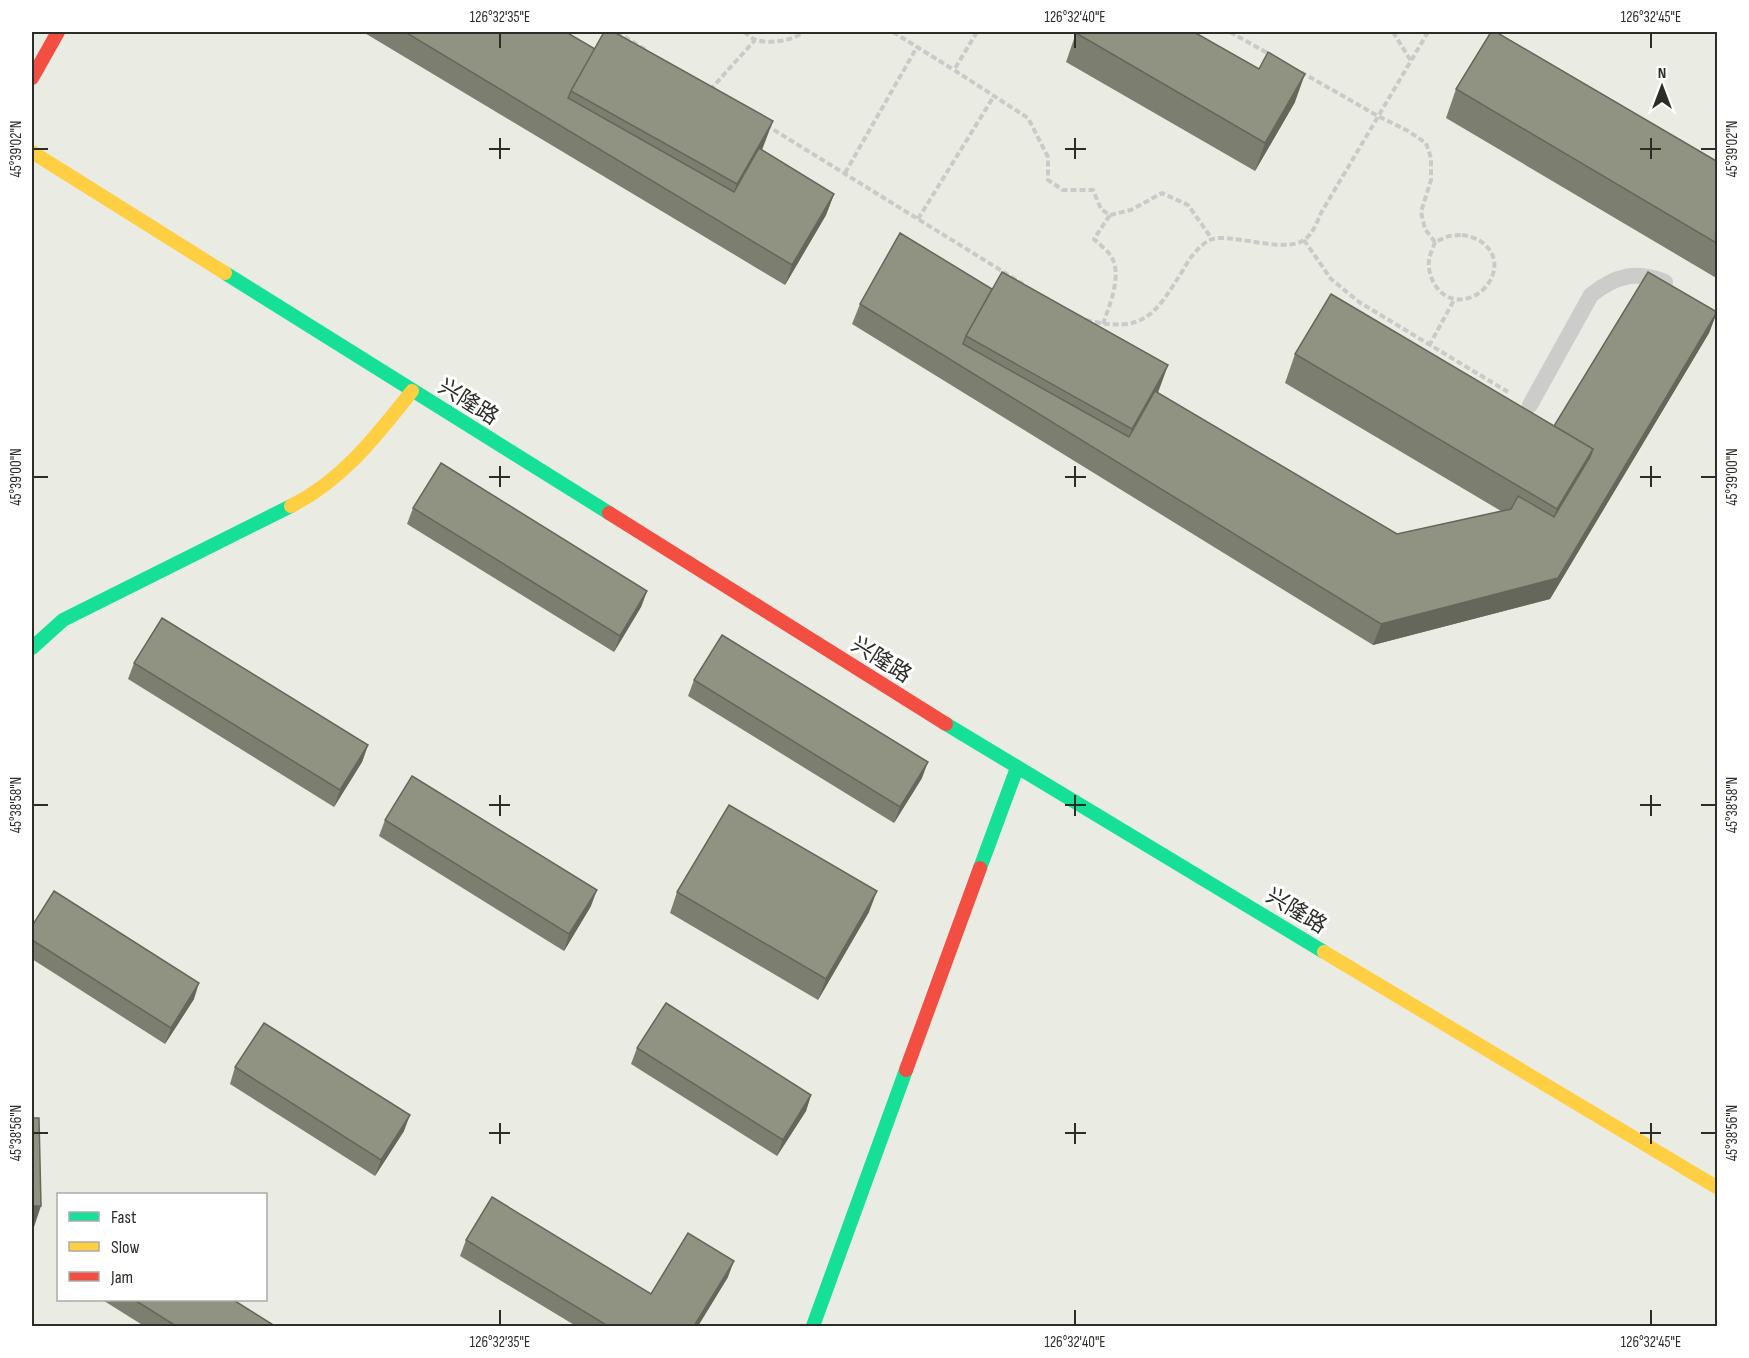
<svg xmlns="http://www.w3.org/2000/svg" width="1749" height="1358" viewBox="0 0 1749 1358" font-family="'Sofia Sans Condensed','Noto Sans SC',sans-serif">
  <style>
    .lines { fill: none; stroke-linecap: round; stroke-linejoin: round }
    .path { stroke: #cacac8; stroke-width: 4; stroke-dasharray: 6 3; stroke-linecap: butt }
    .lane { stroke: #cccdcb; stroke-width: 16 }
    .fast { stroke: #16e098; stroke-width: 14 }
    .slow { stroke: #ffcf43; stroke-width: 14 }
    .jam { stroke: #f24e42; stroke-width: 14 }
    .wall { fill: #7c7e6f }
    .shaded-wall { fill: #65675a }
    .building { fill: #909381; stroke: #65675a; stroke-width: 1.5 }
    .ticks { fill: none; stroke: #2b2d27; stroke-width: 2 }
    .labels { text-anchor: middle; stroke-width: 6; stroke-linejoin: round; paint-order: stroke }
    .street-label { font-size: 22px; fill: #2b2d27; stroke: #fff }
    .neatline { fill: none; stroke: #2b2d27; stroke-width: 2 }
    .ticks-label { font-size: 15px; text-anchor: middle; fill: #2b2d27 }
  </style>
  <rect width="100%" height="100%" fill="#eaece4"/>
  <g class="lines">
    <g class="path">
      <polyline points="617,32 646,50"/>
      <path d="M744 32C748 34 752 39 756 40 770 44 793 41 803 32"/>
      <polyline points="893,32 954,70"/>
      <polyline points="977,32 954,70 1028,118 1048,157 1048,180 1063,190 1093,190 1101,209 1110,215 1131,210 1162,193 1188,205 1212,239"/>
      <polyline points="1230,32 1271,55"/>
      <polyline points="1393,32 1411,61"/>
      <polyline points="1301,72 1378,116 1408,131 1426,143 1431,158 1431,180 1421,212 1425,229 1435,242"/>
      <polyline points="710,90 755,40"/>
      <polyline points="766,125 1023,284"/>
      <polyline points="845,173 917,47"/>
      <polyline points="918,219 994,96"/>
      <path d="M1462 235C1475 237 1485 241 1492 254 1502 276 1479 303 1455 299 1438 297 1427 276 1429 260 1430 254 1433 248 1435 242L1449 236Z"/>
      <polyline points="1304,240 1331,279 1359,302 1508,392"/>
      <path d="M1086 320C1144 334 1155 315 1183 270 1190 258 1198 246 1210 240 1216 237 1226 238 1233 239 1251 240 1289 251 1304 240 1313 234 1317 222 1321 213L1428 32"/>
      <path d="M1103 324C1109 306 1123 275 1111 256 1107 250 1099 244 1094 239L1110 215"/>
      <polyline points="1429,346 1454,300"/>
    </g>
    <path class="lane" d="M1530 405 1591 295C1615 276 1635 270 1665 282"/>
    <g class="fast">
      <polyline points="225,273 609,513"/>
      <polyline points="32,648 63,620 291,506"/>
      <polyline points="946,724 1324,952"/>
      <polyline points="980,868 1017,768"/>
      <polyline points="813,1326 906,1070"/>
    </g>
    <g class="slow">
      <polyline points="32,152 225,273"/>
      <path d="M291 506C343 480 377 435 412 391"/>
      <polyline points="1324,952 1718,1188"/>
    </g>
    <g class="jam">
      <polyline points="32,78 58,32"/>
      <polyline points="609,513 946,724"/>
      <polyline points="906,1070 980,868"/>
    </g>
  </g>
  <g class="wall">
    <polygon points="363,32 566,32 834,194 826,215 785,285"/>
    <polygon points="1076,33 1295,102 1255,171 1066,62"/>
    <polygon points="1456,89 1718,162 1718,279 1446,118"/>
    <polygon points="992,289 1168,365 1158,393 1397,534 1501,511 1285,383 1295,354 1554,426 1717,312 1709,333 1550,599 1373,645 852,324 860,304"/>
    <polygon points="413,508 647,591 641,607 614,652 407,524"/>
    <polygon points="134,663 368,745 362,762 334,807 128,679"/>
    <polygon points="694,680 922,778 894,823 688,696"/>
    <polygon points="385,820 591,906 564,951 379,836"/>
    <polygon points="677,892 869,912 818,1000 670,913"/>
    <polygon points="32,926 194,999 165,1044 32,959"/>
    <polygon points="637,1048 811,1095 806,1111 777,1156 631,1064"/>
    <polygon points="235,1067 404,1131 375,1176 230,1084"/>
    <polygon points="466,1240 651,1294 728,1277 698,1326 576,1326 460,1256"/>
    <polygon points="101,1299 232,1299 275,1326 144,1326"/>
  </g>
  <g class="shaded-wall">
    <polygon points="1305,74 1295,102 1255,171 1265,143"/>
    <polygon points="773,121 762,150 726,213 737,184"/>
    <polygon points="834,194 826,215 785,285 792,265"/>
    <polygon points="1717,312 1709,333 1550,599 1373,645 1381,624 1558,578"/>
    <polygon points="1168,365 1157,394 1121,458 1132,429"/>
    <polygon points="1593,449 1583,477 1546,538 1557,509"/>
    <polygon points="647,591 641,607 614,652 620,636"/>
    <polygon points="368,745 362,762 334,807 340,790"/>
    <polygon points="928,762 922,778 894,823 900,807"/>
    <polygon points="597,890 591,906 564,951 569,934"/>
    <polygon points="877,891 869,912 818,1000 826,979"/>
    <polygon points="199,983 194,999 165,1044 171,1028"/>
    <polygon points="811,1095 806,1111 777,1156 783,1140"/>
    <polygon points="410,1115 404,1131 375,1176 381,1160"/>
    <polygon points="32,1206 41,1206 34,1227 32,1227"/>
    <polygon points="734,1261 728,1277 698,1326 694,1326"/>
  </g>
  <g class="building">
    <polygon points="405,32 566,32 595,49 571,91 568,98 734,192 759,148 834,194 792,265"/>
    <polygon points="604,32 614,32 773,121 737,184 571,91"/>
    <polygon points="1077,32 1194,32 1259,69 1268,52 1305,74 1265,143 1076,33"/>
    <polygon points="1491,32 1496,32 1718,162 1718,244 1456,89"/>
    <polygon points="900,233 992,289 966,336 963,344 1129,437 1155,391 1397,534 1511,509 1518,496 1554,517 1590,457 1593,449 1554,426 1648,272 1717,312 1558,578 1381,624 860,304"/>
    <polygon points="1002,272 1168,365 1132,429 966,336"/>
    <polygon points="1331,294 1593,449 1557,509 1295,354"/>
    <polygon points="441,463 647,591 620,636 413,508"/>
    <polygon points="162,618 368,745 340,790 134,663"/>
    <polygon points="722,635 928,762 900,807 694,680"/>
    <polygon points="412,776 597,890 569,934 385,820"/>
    <polygon points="729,805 877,891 826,979 677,892"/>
    <polygon points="54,891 199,983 171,1028 32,940 32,926"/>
    <polygon points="666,1003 811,1095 783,1140 637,1048"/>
    <polygon points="264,1023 410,1115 381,1160 235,1067"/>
    <polygon points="32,1118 39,1118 41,1206 32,1206"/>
    <polygon points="492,1197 651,1294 688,1233 734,1261 694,1326 608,1326 466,1240"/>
    <polygon points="133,1299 232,1299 275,1326 176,1326"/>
  </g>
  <path class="ticks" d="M500 33V48M1075 33V48M1651 33V48M500 138V159M1075 138V159M1651 138V159M33 149H48M489 149H510M1065 149H1086M1640 149H1661M1701 149H1716M500 466V487M1075 466V487M1651 466V487M33 477H48M489 477H510M1065 477H1086M1640 477H1661M1701 477H1716M500 795V816M1075 795V816M1651 795V816M33 805H48M489 805H510M1065 805H1086M1640 805H1661M1701 805H1716M500 1123V1144M1075 1123V1144M1651 1123V1144M33 1133H48M489 1133H510M1065 1133H1086M1640 1133H1661M1701 1133H1716M500 1310V1325M1075 1310V1325M1651 1310V1325"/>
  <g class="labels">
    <g class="street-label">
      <text transform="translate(469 401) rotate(32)" y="8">兴隆路</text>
      <text transform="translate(882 659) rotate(32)" y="8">兴隆路</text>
      <text transform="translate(1297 910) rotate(31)" y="8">兴隆路</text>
    </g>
  </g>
  <rect width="1749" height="1358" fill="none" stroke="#ffffff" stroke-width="66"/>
  <rect x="57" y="1193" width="210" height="108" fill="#ffffff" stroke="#aaaba9" stroke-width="1.5"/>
  <rect x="69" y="1212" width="30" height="9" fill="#16e098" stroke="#aaaba9" stroke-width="1.5"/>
  <text x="111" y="1223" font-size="18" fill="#2b2d27">Fast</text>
  <rect x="69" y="1242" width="30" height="9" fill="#ffcf43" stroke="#aaaba9" stroke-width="1.5"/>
  <text x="111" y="1253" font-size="18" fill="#2b2d27">Slow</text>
  <rect x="69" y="1272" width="30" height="9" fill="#f24e42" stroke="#aaaba9" stroke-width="1.5"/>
  <text x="111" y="1283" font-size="18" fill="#2b2d27">Jam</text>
  <g transform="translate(1662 87)" stroke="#ffffff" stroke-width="4.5" paint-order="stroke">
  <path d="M0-4.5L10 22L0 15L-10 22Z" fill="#2b2d27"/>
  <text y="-9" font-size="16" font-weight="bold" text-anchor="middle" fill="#2b2d27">N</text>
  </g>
  <rect x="33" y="33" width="1683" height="1292" class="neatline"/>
  <g class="ticks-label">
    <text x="500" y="22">126°32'35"E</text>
    <text x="1075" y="22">126°32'40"E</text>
    <text x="1651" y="22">126°32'45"E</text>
    <text transform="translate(16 149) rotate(-90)" y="5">45°39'02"N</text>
    <text transform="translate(1732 149) rotate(-90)" y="5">45°39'02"N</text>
    <text transform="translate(16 477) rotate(-90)" y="5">45°39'00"N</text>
    <text transform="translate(1732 477) rotate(-90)" y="5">45°39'00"N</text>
    <text transform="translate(16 805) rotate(-90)" y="5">45°38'58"N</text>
    <text transform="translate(1732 805) rotate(-90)" y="5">45°38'58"N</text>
    <text transform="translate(16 1133) rotate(-90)" y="5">45°38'56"N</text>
    <text transform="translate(1732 1133) rotate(-90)" y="5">45°38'56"N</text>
    <text x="500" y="1347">126°32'35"E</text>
    <text x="1075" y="1347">126°32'40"E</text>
    <text x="1651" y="1347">126°32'45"E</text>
  </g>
</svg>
